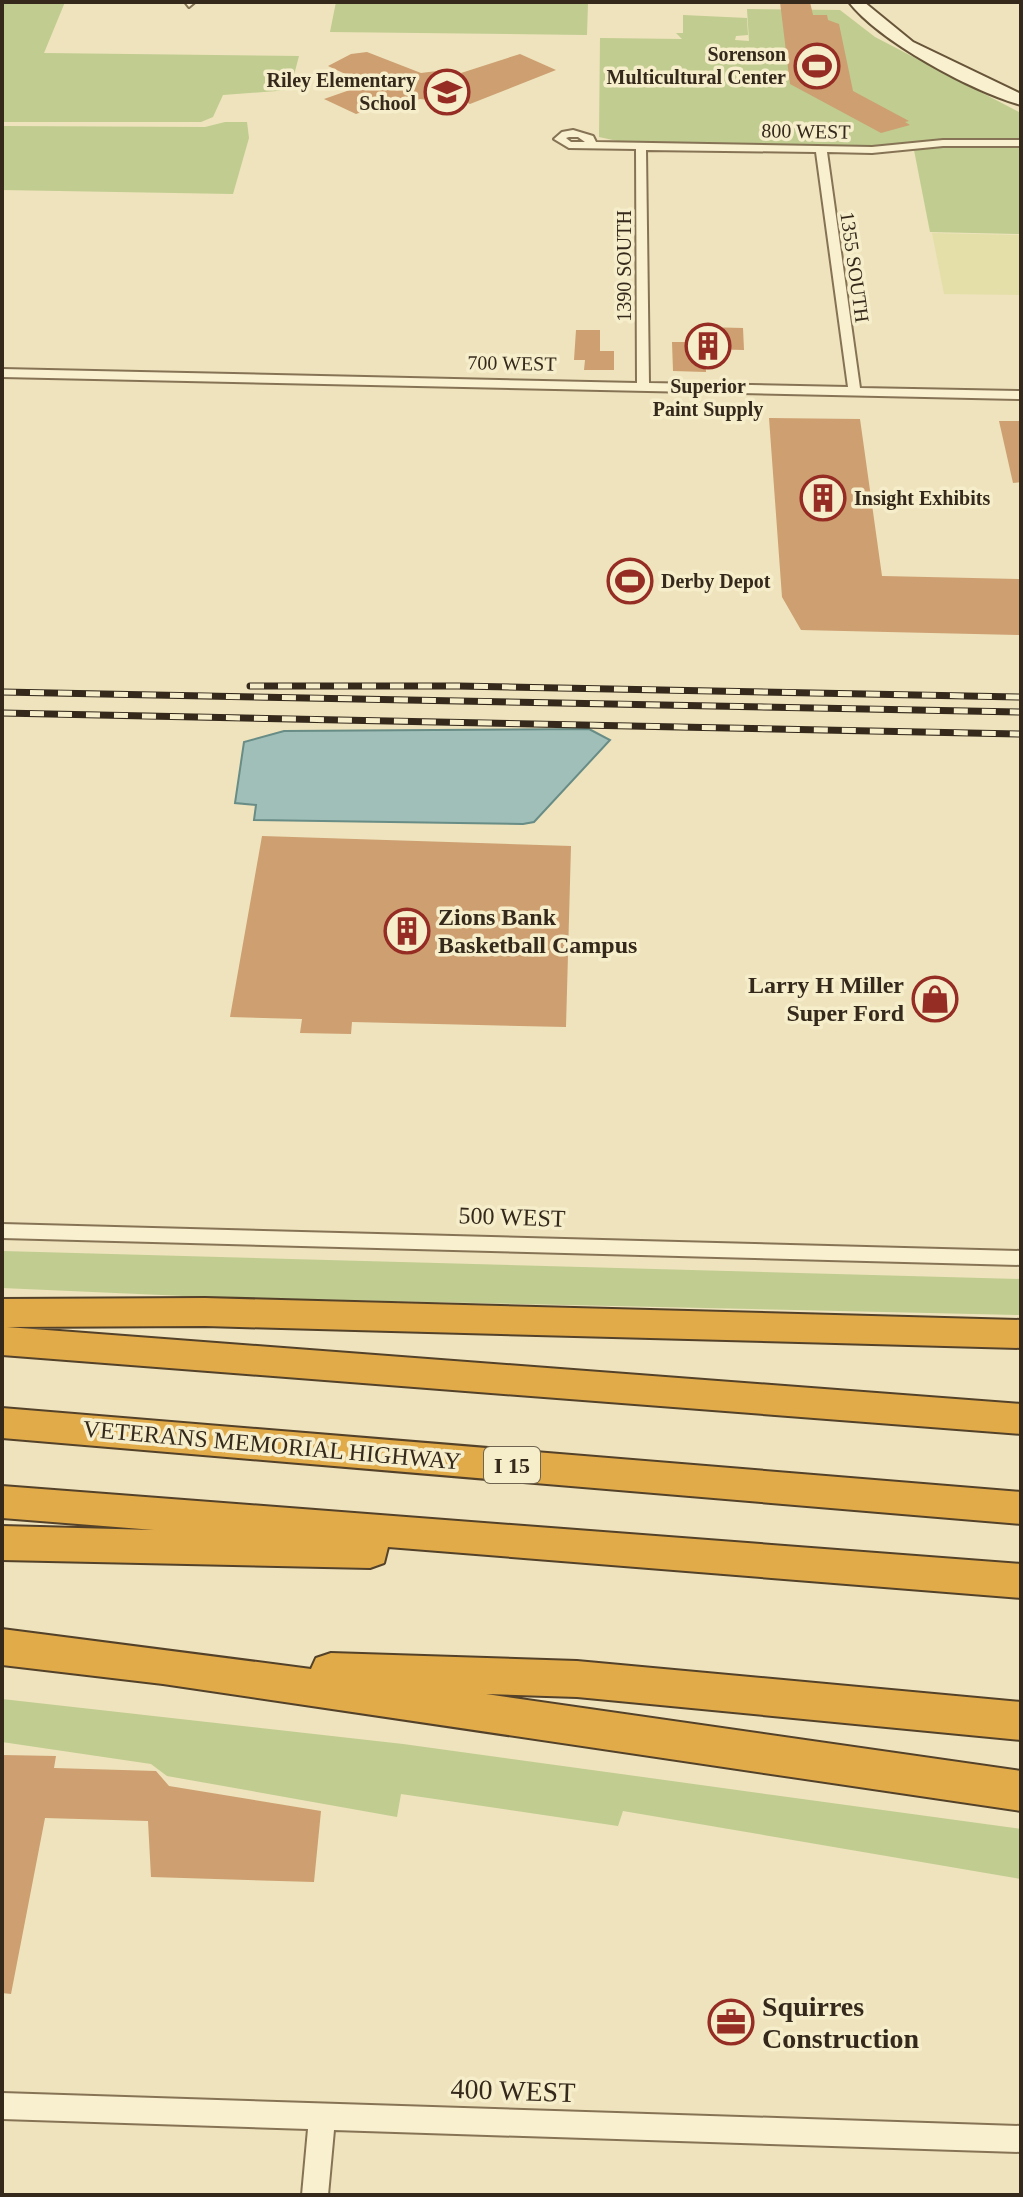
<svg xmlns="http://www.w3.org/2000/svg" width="1023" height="2197" viewBox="0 0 1023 2197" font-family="'Times New Roman',serif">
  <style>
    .farmland { fill: #e4dfa9 }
    .green { fill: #c0cc90 }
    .water { fill: #a0bfb9; stroke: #688c86; stroke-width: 2 }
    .building { fill: #cd9f71 }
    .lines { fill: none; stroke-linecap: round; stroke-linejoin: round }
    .street-casing { stroke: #867355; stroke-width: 4 }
    .secondary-casing { stroke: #675439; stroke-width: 4 }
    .highway-casing { stroke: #53412a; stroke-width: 4 }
    .street { fill: #f9f0cf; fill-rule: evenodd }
    .secondary { fill: #f9f0cf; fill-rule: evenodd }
    .highway { fill: #e1ab49; fill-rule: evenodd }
    .rail-casing { stroke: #34291b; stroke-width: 7 }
    .rail { stroke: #f6edcb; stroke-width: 5; stroke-dasharray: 14; stroke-linecap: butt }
    .labels { text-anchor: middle; stroke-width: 7; stroke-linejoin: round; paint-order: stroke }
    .far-poi-label { font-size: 20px; font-weight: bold; fill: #34291b; stroke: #f6edcb; text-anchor: end }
    .far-street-label { font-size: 20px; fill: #34291b; stroke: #f6edcb }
    .shield { fill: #f6edcb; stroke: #6e6450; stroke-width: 2 }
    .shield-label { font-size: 22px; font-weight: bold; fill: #34291b }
    .poi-label { font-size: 24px; font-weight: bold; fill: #34291b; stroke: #f6edcb; text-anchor: start }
    .street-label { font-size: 24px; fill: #34291b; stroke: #f6edcb }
    .near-poi-label { font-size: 28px; font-weight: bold; fill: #34291b; stroke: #f6edcb; text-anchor: start }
    .near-street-label { font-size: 28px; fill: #34291b; stroke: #f6edcb }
  </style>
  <rect width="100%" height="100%" fill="#eee3bc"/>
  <polygon class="farmland" points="932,233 1021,235 1021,295 944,294"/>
  <g class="green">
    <polygon points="2,2 65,2 44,53 299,56 290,90 223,95 213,117 201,122 2,122"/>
    <polygon points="336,2 588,2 587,35 330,32"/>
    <polygon points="747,9 840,10 875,37 1021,113 1021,140 948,139 873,146 622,142 599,137 600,38 682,39 676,33 683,33 683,15 747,18 748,35 736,36 735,40 749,41"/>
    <polygon points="225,122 247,122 249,138 233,194 2,190 2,126 205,127"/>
    <polygon points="956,146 1021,147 1021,234 930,232 914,150"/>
    <polygon points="2,1251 1021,1279 1021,1315 207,1297 2,1288"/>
    <polygon points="2,1699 403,1744 1021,1829 1021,1879 623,1811 618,1826 401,1794 397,1817 167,1776 151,1764 2,1742"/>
  </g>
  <polygon class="water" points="589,729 610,740 534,822 523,824 254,820 256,805 235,803 244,742 284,731"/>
  <g class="building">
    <polygon points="780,2 810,2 813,15 827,15 828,20 839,24 853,91 909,121 905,122 910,125 881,133 790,84"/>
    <polygon points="367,52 421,73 445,70 461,73 520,54 556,70 470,104 459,99 444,102 420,99 380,113 370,109 356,114 324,99 367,84 328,66 351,54"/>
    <polygon points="704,327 743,328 744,350 705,349 706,372 673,371 672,342 704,342"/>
    <polygon points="576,330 600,330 600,351 614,351 614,370 584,370 585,360 574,360"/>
    <polygon points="769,418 860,419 882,576 1021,579 1021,635 801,630 782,597"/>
    <polygon points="999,421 1021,421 1021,482 1013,483"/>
    <polygon points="262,836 571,846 566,1027 352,1022 351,1034 300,1033 302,1019 230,1017"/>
    <polygon points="2,1755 56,1756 54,1768 156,1771 169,1786 321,1811 314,1882 151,1877 148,1821 45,1818 11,1994 2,1993"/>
  </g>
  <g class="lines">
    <g class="street-casing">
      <g id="street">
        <polygon points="185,2 195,2 189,7"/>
        <path d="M573 130 593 136 596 142 872 147 943 140H1021V146H943L872 153 827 152 860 388 1021 391V399L2 377V369L637 383 636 149 569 148 554 139 562 132ZM569 137H578L585 142H571L566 138ZM646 150 816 152 848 387 649 383Z"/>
        <polygon points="2,1224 1021,1251 1021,1265 2,1238"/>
        <polygon points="2,2093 1021,2126 1021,2152 334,2130 328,2195 302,2195 308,2129 2,2119"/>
      </g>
    </g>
    <g class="secondary-casing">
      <path id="secondary" d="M849 2H864L913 42 1021 94V105C972 91 880 42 849 2Z"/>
    </g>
    <g class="highway-casing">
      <g id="highway">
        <polygon points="205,1298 1021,1320 1021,1348 205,1326 7,1327 1021,1404 1021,1434 2,1355 2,1299"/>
        <polygon points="2,1408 1021,1492 1021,1524 2,1438"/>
        <polygon points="2,1486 1021,1564 1021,1598 388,1547 384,1563 370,1568 2,1560 2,1526 154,1530 2,1518"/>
        <polygon points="2,1629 311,1669 316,1658 331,1653 577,1661 1021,1702 1021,1740 577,1697 486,1694 1021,1771 1021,1811 163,1684 2,1665"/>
      </g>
    </g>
    <use href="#street" class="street"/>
    <use href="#secondary" class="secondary"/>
    <use href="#highway" class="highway"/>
    <g class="rail-casing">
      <g id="rail">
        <polyline points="250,686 458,686 1021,697"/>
        <polyline points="2,692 1021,712"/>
        <polyline points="2,713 1021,734"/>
      </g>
    </g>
    <use href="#rail" class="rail"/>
  </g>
  <defs>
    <g id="stadium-ring" transform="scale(2.3)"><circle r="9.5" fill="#f6edcb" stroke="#962d24" stroke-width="1.5"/><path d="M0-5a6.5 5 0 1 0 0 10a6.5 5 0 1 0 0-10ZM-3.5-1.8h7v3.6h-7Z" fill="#962d24"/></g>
    <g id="school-ring" transform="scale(2.3)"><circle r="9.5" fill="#f6edcb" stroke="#962d24" stroke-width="1.5"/><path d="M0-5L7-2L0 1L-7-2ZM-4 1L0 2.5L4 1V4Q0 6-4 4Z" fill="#962d24"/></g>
    <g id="building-ring" transform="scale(2.3)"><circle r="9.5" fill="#f6edcb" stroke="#962d24" stroke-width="1.5"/><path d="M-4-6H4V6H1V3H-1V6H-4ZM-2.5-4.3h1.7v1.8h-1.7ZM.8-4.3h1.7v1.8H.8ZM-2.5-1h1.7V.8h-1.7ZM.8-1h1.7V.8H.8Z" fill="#962d24"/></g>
    <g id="shop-ring" transform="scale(2.3)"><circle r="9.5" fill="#f6edcb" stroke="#962d24" stroke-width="1.5"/><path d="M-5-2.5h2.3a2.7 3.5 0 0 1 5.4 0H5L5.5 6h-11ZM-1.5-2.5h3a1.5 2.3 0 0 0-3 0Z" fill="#962d24"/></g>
    <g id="office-ring" transform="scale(2.3)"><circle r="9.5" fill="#f6edcb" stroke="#962d24" stroke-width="1.5"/><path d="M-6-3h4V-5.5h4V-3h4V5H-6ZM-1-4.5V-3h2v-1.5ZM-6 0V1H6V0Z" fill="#962d24"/></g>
  </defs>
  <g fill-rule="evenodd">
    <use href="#stadium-ring" x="817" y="66"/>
    <use href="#school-ring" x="447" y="92"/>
    <use href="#building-ring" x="708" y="346"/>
    <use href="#building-ring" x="823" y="498"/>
    <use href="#stadium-ring" x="630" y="581"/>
    <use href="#building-ring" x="407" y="931"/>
    <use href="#shop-ring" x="935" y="999"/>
    <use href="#office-ring" x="731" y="2022"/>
  </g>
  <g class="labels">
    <g class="far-poi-label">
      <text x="786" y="61">Sorenson<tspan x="786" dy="23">Multicultural Center</tspan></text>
      <text x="416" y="87">Riley Elementary<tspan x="416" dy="23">School</tspan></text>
      <text x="708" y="393" text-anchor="middle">Superior<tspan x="708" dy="23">Paint Supply</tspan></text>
      <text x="854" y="505" text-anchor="start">Insight Exhibits</text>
      <text x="661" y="588" text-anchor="start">Derby Depot</text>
    </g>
    <g class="far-street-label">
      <text transform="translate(806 131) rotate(1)" y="7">800 WEST</text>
      <text transform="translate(624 266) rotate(-90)" y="7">1390 SOUTH</text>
      <text transform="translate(855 267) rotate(82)" y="7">1355 SOUTH</text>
      <text transform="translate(512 363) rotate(1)" y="7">700 WEST</text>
    </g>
    <rect class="shield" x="484" y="1447" width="56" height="36" rx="6"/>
    <g class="shield-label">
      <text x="512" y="1473">I 15</text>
    </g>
    <g class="poi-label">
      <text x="438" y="925">Zions Bank<tspan x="438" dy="28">Basketball Campus</tspan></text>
      <text x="904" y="993" text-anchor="end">Larry H Miller<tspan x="904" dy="28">Super Ford</tspan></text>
    </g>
    <g class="street-label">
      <text transform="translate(512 1217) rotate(2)" y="8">500 WEST</text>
      <text transform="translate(272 1445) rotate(5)" y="8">VETERANS MEMORIAL HIGHWAY</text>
    </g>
    <g class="near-poi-label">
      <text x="762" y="2016">Squirres<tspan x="762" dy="32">Construction</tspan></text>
    </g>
    <g class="near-street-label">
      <text transform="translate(513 2090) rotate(2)" y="10">400 WEST</text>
    </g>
  </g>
  <rect width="1023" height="2197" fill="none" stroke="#34291b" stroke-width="8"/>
</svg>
